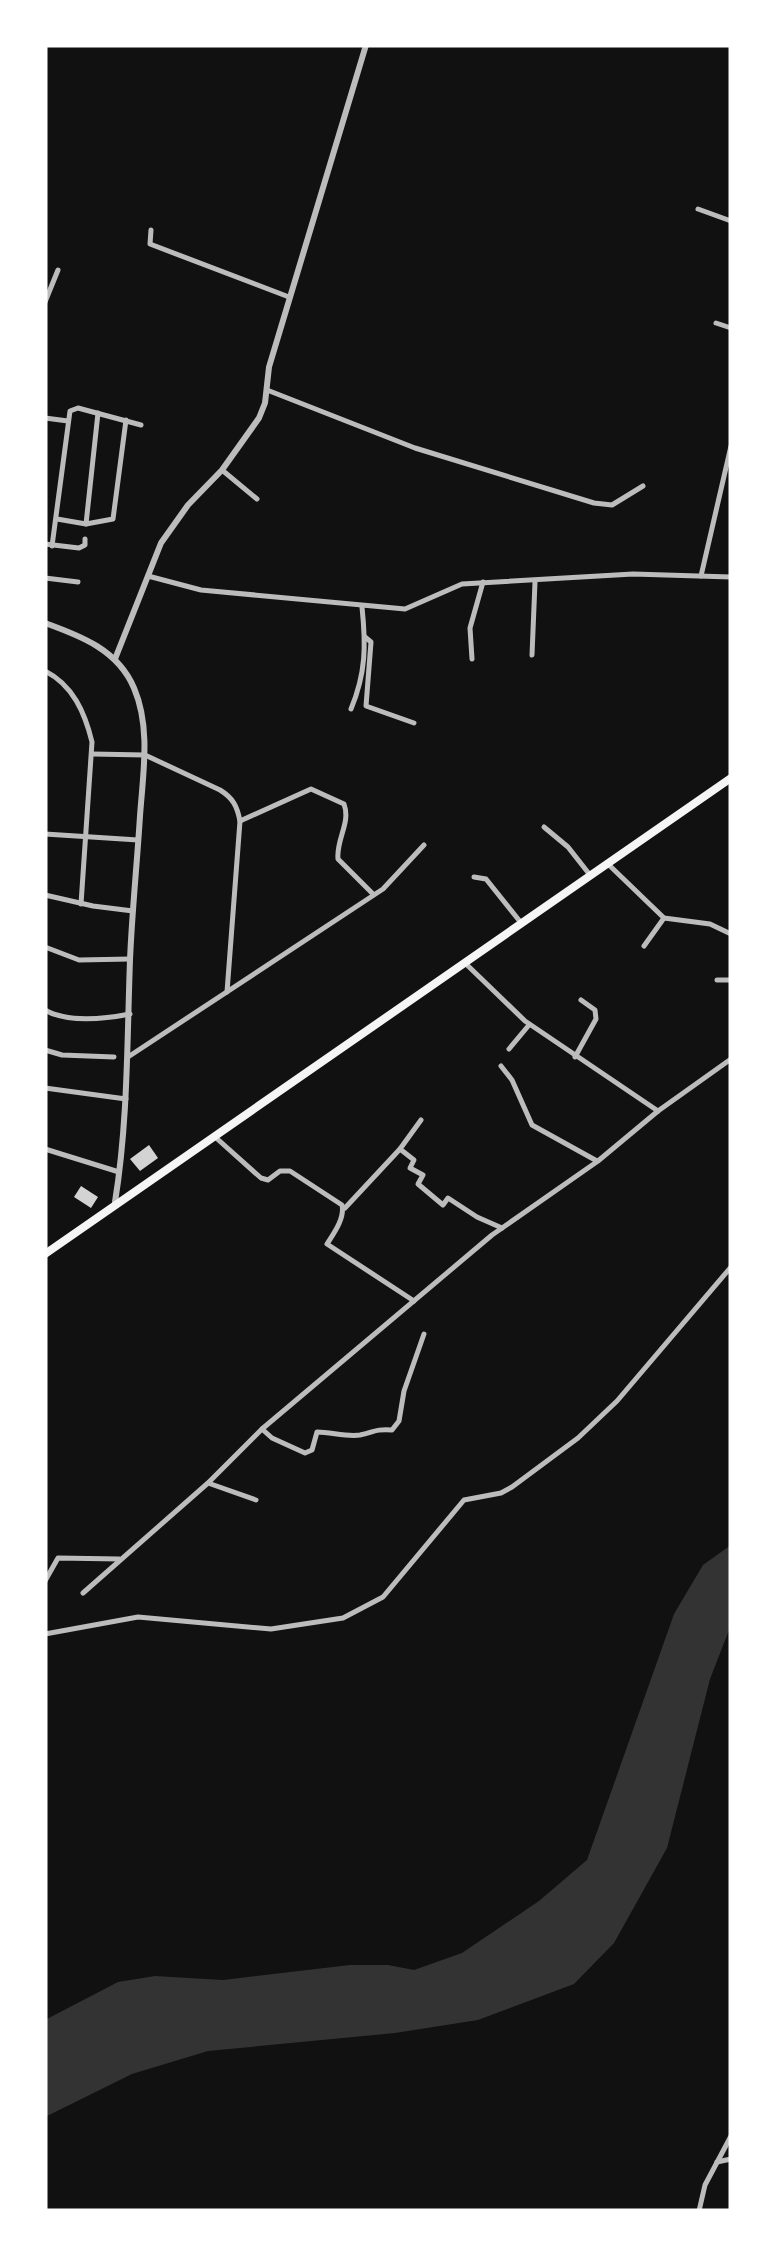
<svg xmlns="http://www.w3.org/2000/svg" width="776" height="2256" viewBox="0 0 776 2256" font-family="Quicksand,sans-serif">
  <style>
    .water { fill: #333 }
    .building { fill: #d3d3d3 }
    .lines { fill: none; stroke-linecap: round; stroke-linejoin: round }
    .minor { stroke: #bcbcbc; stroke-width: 5 }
    .tertiary { stroke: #bcbcbc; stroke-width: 6 }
    .primary { stroke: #f5f5f5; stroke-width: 8 }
  </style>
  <rect width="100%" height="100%" fill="#111"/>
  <polygon class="water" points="731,1545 731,1625 710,1679 667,1848 614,1943 574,1984 478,2020 395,2033 208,2051 132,2074 45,2117 45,2020 118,1982 155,1976 223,1980 350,1965 388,1965 414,1970 462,1953 539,1901 587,1860 674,1614 703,1565"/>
  <g class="building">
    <polygon points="149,1145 158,1158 140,1171 130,1159"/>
    <polygon points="81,1186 98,1197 91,1208 74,1197"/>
  </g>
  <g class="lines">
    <g class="minor">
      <polyline points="698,209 731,221"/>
      <polyline points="151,230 150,244 289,297"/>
      <polyline points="45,302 58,270"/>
      <polyline points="716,323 731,328"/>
      <polyline points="267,390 415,448 594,503 612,505 643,486"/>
      <polyline points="45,418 68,421"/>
      <polyline points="222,470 257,499"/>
      <polyline points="57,519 86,524 113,519 126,420"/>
      <polyline points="86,524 98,413"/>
      <polyline points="45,544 79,548 85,545 85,539"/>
      <polyline points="52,546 70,411 78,408 141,425"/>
      <polyline points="148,576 201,590 405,609 462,584 633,574 731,577"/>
      <polyline points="701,576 731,446"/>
      <polyline points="45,578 78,582"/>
      <polyline points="365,637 371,642 366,706 414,723"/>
      <polyline points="532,655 535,582"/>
      <polyline points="472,659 470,628 483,582"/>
      <path d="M45 671C73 685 85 713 92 742L81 904"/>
      <path d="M351 709C366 673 366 645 362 607"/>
      <path d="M92 754 145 755 220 790C233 798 237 806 240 821L227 992"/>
      <path d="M240 821 311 789 344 804C351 823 336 839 338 859L373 894"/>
      <polyline points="544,827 568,847 590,875"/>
      <polyline points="45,834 138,840"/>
      <polyline points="609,865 664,918 710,924 731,934"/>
      <polyline points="474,877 486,879 522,924"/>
      <polyline points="45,895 93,906 133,911"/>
      <polyline points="644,946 664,918"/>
      <polyline points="45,947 79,960 130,959"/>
      <polyline points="465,963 525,1021 658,1111"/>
      <polyline points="717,980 731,980"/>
      <path d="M45 1010C67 1023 105 1019 130 1014"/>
      <polyline points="509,1049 529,1025"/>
      <polyline points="45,1050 62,1055 114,1057"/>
      <polyline points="128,1057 383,889 424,845"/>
      <polyline points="575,1057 596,1019 595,1010 581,1000"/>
      <polyline points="501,1066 512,1080 532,1125 597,1161"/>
      <polyline points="45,1088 126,1099"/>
      <polyline points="421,1120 400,1149 414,1160 410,1168 423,1175 418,1184 443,1205 448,1198 477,1217 502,1228"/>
      <path d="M214 1136 261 1178 268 1180 280 1171H290L342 1205C345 1218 334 1233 327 1244L414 1301"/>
      <polyline points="45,1149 119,1172"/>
      <polyline points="345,1208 400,1149"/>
      <path d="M262 1429 272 1438 305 1453 312 1450 317 1432C331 1432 346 1437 360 1435 376 1432 373 1429 392 1430L399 1421 404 1391 424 1334"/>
      <polyline points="208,1483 256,1500"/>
      <polyline points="45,1581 58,1558 119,1559"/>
      <polyline points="83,1593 208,1483 262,1429 492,1235 598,1161 658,1111 731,1059"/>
      <polyline points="45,1634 138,1617 271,1629 343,1618 383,1597 464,1500 501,1493 512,1487 578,1438 617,1401 731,1267"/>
      <polyline points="717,2162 731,2159"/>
      <polyline points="699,2211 705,2185 731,2136"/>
    </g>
    <g class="tertiary">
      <path d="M45 623C81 636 118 650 134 688 151 728 143 773 140 816 137 864 132 912 130 960 127 1041 128 1122 115 1202"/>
      <polyline points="115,659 161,543 188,505 222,470 259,418 265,403 269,367 366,45"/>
    </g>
    <polyline class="primary" points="45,1254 731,778"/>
  </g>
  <rect width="776" height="2256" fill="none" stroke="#ffffff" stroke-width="95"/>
</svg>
